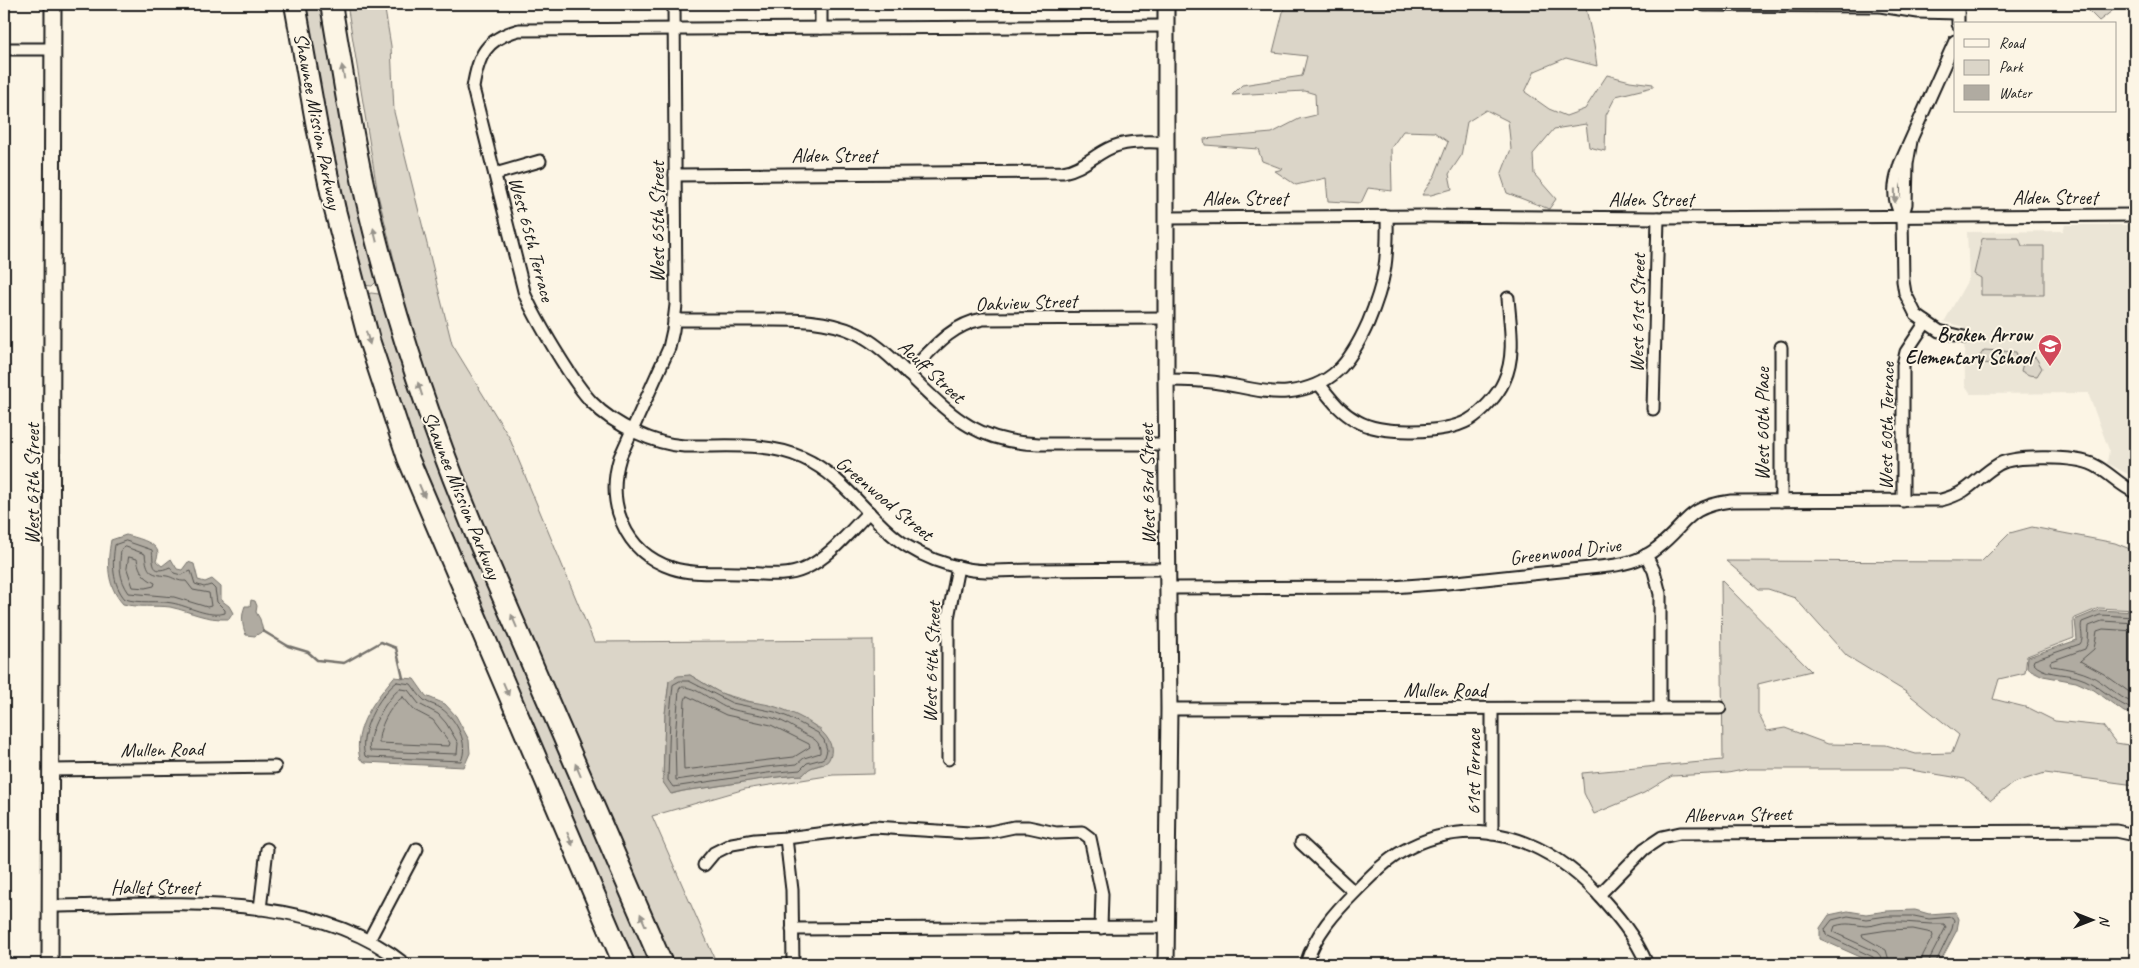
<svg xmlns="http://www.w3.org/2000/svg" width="2139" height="968" viewBox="0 0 2139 968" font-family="Caveat,sans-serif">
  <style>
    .built { fill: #ebe5d6 }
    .green { fill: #dbd5c8; stroke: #7c7872; fill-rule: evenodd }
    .water { fill: #b0aba1; stroke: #75726c }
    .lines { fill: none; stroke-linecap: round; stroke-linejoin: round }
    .shore { stroke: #575551; stroke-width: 1 }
    .stream { stroke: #75726c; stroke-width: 2.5 }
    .street-casing { stroke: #1c1c1c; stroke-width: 15 }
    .secondary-casing { stroke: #1c1c1c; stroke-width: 19 }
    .highway-casing { stroke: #1c1c1c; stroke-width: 24 }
    .street { stroke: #fcf5e5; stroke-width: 11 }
    .secondary { stroke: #fcf5e5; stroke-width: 15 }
    .highway { stroke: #fcf5e5; stroke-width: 20 }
    .oneway { fill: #97938b }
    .labels { text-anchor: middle; stroke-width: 4; stroke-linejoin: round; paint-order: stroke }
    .street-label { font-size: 20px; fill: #1c1c1c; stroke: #fcf5e5 }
    .poi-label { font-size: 20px; font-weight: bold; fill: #1c1c1c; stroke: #fcf5e5; text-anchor: end }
  </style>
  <rect width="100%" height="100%" fill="#fcf5e5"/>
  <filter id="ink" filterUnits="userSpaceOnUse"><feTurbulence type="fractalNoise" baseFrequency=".02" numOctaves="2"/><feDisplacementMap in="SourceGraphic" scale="10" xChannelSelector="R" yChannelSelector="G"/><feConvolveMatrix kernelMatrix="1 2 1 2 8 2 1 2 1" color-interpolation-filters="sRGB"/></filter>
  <g filter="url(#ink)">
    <polygon class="built" points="2065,225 2135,225 2135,478 2107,463 2109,450 2088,393 1971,394 1965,385 1964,327 1944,322 1969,278 1967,232 2063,231"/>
    <g class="green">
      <polygon points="304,4 322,4 377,281 372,286 362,285 332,160"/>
      <path d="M347 4H384L391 46 394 112 452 344 509 437 594 642 873 640 874 774 833 775 745 789 652 816 717 964H673L486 533 451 447 414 340 378 195ZM690 675 720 693 790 713 821 729 824 764 810 768 802 775C774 776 746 782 718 786 702 789 687 789 672 794L663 782 665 714 669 681Z"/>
      <polygon points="1285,4 1585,4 1594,45 1597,66 1566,58 1535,71 1525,92 1549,109 1566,116 1585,109 1607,75 1630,81 1653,84 1653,87 1616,96 1606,115 1605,151 1589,147 1586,124 1554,129 1533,154 1534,174 1556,199 1549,209 1507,193 1501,175 1511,149 1508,121 1486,110 1467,122 1461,156 1449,174 1452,189 1431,195 1422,195 1435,175 1448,142 1434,132 1403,131 1391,148 1392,191 1368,188 1361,203 1328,201 1326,178 1296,185 1275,171 1283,169 1262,161 1258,149 1205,145 1204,139 1272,133 1299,119 1316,115 1315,94 1305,91 1232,95 1242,85 1302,76 1307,56 1273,52"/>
      <polygon points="2082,4 2121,4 2099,21"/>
      <polygon points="1985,238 2019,238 2022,246 2044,246 2044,295 1981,295 1981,278 1974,274 1982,239"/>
      <polygon points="371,293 379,294 382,298 396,348 440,474 652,964 633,964 425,482 380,353 367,294"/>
      <polygon points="1984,350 2016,352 2018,361 2012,366 1983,363 1980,356"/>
      <polygon points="2030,355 2036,358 2042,368 2037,376 2029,375 2021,371 2024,359"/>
      <polygon points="2032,527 2115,543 2135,551 2135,610 2099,608 2073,619 2074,638 2027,656 2025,673 1999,679 1993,699 2029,708 2055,721 2103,726 2116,743 2135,746 2135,785 2045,773 2013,783 1991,800 1965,779 1905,769 1748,769 1728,773 1672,776 1644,793 1594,814 1584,793 1582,773 1723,760 1721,580 1811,671 1758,684 1758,713 1767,731 1785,728 1828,744 1886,745 1916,754 1952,753 1959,735 1906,692 1847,656 1795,598 1768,589 1759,589 1726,561 1981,562 2010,533"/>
    </g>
    <g class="water">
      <path d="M126 535C134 537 157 542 158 553 158 555 157 558 156 561L162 566 171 559 177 569 182 570 188 562 194 564 198 580 205 582 212 579 221 587V600L229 606 233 613 229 619C204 620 193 612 170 607 154 605 139 608 123 604 106 585 107 563 111 540Z"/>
      <path d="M251 600 255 601 257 606 256 612 260 619 263 631 255 636 246 635C242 625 241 616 245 606H250Z"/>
      <polygon points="2099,610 2135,612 2135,715 2124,712 2094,690 2076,682 2043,676 2027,668 2028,657 2077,640 2075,620"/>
      <path d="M690 675C704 683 716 692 731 697 746 703 762 702 776 707 795 713 840 733 830 757 827 766 818 764 811 768 808 769 805 773 803 775 774 776 746 782 717 786 702 789 687 789 671 794L663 782 665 714 669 681 678 676Z"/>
      <path d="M394 677 414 679 426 696 445 704 456 716 469 740 470 753 464 767 365 762 360 759C352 728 375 700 394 677Z"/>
      <polygon points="1915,910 1929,914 1956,912 1959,919 1957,930 1939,964 1876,964 1820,939 1820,928 1829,915 1848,911 1866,914 1887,911"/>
    </g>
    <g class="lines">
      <g class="shore">
        <path d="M126 541 152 550C154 562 150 576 170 567L174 573 181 575 191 571 195 584 204 587 211 585 215 589 217 602 225 610V613C208 618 189 606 172 603 156 600 141 604 125 599 112 584 112 563 115 545Z"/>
        <path d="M126 547 145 554C147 572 150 574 167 576 173 577 178 582 186 581L193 590 209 593 211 606 207 607 174 597 129 593C119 579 119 566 121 550Z"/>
        <path d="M129 557 137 559C139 571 144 578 155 583L154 586 145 588 133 587 127 569Z"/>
        <path d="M2135 617 2100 615 2082 622C2079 629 2085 638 2080 644L2034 660 2033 663C2043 675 2063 673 2077 677 2099 683 2114 704 2135 710"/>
        <path d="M2135 623 2102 621 2089 626 2088 642 2085 649 2051 661 2050 663 2052 666C2069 669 2086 671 2101 682 2112 689 2122 700 2135 703"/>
        <polyline points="2135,631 2103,629 2097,631 2094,649 2080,661 2104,674 2135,696"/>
        <polygon points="680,681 689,681 732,703 775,712 788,717 818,733 824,740 827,750 825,757 822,759 807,763 800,770 767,773 673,787 668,780 670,714 673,685"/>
        <path d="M397 682 411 684C415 689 419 696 424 700 429 704 437 705 442 709 457 720 469 744 461 761L368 757 365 756C358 733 378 696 397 682Z"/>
        <path d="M681 687C696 686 713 702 727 708 742 713 758 713 773 718 784 721 794 728 804 734 813 738 821 741 820 753L804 758 797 764 766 767 676 780 675 738 679 690Z"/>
        <path d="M400 689 408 690 419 704 438 714 446 723 458 743 457 754 370 751C365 735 387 697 400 689Z"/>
        <polygon points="687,696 726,715 771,725 809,744 810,747 794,757 684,770 683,738 685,701"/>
        <path d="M403 697 414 710 433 720 450 743 449 746 379 743C378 729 390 705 403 697Z"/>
        <polyline points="1877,964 1873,957 1826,935 1825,929 1832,920 1848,916 1866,919 1887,916 1914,916 1929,919 1952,917 1954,920 1952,929 1935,964"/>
        <path d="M1883 964 1882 958 1877 952 1833 932 1835 926C1847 922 1854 925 1866 926 1874 926 1882 922 1889 922 1909 921 1925 925 1944 924L1946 927 1930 958 1929 964"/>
        <polyline points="1890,964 1886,950 1863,937 1862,934 1888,930 1913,929 1932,933 1933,936 1923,955 1921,964"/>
      </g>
      <polyline class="stream" points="263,631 288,646 308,652 317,660 344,663 381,642 396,648 403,678"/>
      <g class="street-casing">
        <g id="street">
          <path d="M674 4 676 305 673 330 669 348 620 457C606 502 623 552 672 568 693 575 718 572 740 573 760 573 785 578 804 569 830 557 849 532 869 512"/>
          <polyline points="821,4 821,28"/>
          <polyline points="1704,5 1880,6 1918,12 1958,13"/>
          <polyline points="1958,24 1958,4"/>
          <path d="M1166 26 519 30C485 39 478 56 473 88L525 295C535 317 547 337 560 358 583 395 596 414 637 433 652 440 667 445 684 446 724 447 765 441 803 458 846 477 869 521 907 546 926 558 945 565 967 569 987 573 1010 570 1031 570 1077 570 1122 569 1168 569"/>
          <polyline points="4,49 53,49"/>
          <polyline points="1911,141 1907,164 1906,204 1902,217 1903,281 1905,293 1916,315 1926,322 1939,331 1964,337"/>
          <polyline points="495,174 540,161"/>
          <path d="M675 175 1063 172C1081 169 1092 157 1108 149 1126 140 1146 142 1166 142"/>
          <path d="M1902 217C1891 197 1894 184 1900 164L1955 41"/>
          <polyline points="1166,218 1425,216 1658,218 2135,215"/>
          <path d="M674 320C701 320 728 320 754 320 789 320 823 318 856 333 873 341 887 354 901 367 948 411 970 442 1039 444H1166"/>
          <polyline points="1781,347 1781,501"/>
          <path d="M908 374C931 351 949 325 983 319L1166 318"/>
          <path d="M1166 380C1184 380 1201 380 1219 383 1240 386 1265 394 1287 392 1332 387 1350 363 1368 323 1385 282 1388 261 1387 216"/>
          <path d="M1319 384C1331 399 1340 412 1357 421 1381 435 1444 434 1469 420 1482 412 1498 395 1504 381 1516 356 1510 324 1508 298"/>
          <polyline points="1653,409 1658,218"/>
          <polyline points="1903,501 1903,365 1906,352 1926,322"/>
          <polyline points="1646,555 1654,571 1660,594 1660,708"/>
          <path d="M1168 588 1392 587 1447 583 1609 566C1626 564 1644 559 1657 548 1688 524 1685 507 1731 501L1941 500C1972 492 1975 478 1999 464 2016 455 2076 456 2094 465 2109 472 2120 486 2135 492"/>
          <polyline points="1169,709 1720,708"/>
          <polyline points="1492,709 1492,834"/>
          <polyline points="948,759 948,618 958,567"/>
          <polyline points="51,770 275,767"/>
          <polyline points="786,838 792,890 793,964"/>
          <polyline points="1301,843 1354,892"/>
          <polyline points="704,865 714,853 732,844 755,840 786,838 874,827 970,833 990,832 1014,827 1028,827 1056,833 1082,832 1090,838 1102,894 1101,928"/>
          <polyline points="1599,895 1644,849 1662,837 1680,833 2116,831 2135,835"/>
          <path d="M50 906C165 905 310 888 405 964"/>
          <polyline points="260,909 267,849"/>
          <polyline points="792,929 1167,927"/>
          <polyline points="369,940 417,849"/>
          <path d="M1306 964C1315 934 1335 912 1357 890 1371 876 1385 861 1403 851 1473 812 1545 838 1597 893 1617 915 1635 936 1647 964"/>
        </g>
      </g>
      <g class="secondary-casing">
        <g id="secondary">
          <polyline points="1166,4 1166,380 1169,709 1166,964"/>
          <polyline points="50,964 53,4"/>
        </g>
      </g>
      <g class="highway-casing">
        <g id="highway">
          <polyline points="295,4 317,127 335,210 369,340 408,458 624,964"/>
          <path d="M331 4C344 80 355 157 374 231 401 339 437 442 480 544L662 964"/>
        </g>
      </g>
      <use href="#street" class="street"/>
      <use href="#secondary" class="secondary"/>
      <use href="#highway" class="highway"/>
    </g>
    <defs><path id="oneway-solid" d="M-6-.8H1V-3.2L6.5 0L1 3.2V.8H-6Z" transform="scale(1.25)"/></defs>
    <g class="oneway">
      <use href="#oneway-solid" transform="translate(343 72) rotate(-100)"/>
      <use href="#oneway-solid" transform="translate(1895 196) rotate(89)"/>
      <use href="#oneway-solid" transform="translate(375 235) rotate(-104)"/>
      <use href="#oneway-solid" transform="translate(368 338) rotate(74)"/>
      <use href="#oneway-solid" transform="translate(420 389) rotate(-108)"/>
      <use href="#oneway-solid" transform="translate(422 491) rotate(67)"/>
      <use href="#oneway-solid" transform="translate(514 621) rotate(-113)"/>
      <use href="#oneway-solid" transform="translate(506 689) rotate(67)"/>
      <use href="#oneway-solid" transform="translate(578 770) rotate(-113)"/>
      <use href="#oneway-solid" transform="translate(570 839) rotate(67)"/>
      <use href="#oneway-solid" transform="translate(643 920) rotate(-113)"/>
    </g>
  </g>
  <defs>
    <g id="school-pin" transform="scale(1.25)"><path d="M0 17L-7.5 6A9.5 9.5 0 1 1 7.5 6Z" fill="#d1495b" stroke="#fcf5e5"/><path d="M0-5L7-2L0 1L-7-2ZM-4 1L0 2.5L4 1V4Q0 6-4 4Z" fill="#fff"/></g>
  </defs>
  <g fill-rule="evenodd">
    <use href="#school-pin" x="2050" y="346"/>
  </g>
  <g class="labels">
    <g class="street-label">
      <text transform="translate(318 121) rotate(79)" y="7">Shawnee Mission Parkway</text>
      <text x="834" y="162">Alden Street</text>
      <text x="2055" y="204">Alden Street</text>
      <text x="1245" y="205">Alden Street</text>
      <text x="1651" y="206">Alden Street</text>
      <text transform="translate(657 222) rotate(-90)" y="7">West 65th Street</text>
      <text transform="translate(532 239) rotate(75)" y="7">West 65th Terrace</text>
      <text transform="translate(1026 302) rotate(-2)" y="7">Oakview Street</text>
      <text transform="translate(1637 313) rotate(-89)" y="7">West 61st Street</text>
      <text transform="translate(932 371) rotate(43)" y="7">Acuff Street</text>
      <text transform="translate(1762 424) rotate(-90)" y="7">West 60th Place</text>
      <text transform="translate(1886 426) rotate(-89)" y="7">West 60th Terrace</text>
      <text transform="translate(32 484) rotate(-90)" y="7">West 67th Street</text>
      <text transform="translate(1147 484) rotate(-91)" y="7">West 63rd Street</text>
      <text transform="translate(462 495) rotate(68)" y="7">Shawnee Mission Parkway</text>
      <text transform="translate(885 498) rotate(40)" y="7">Greenwood Street</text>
      <text transform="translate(1565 551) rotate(-7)" y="7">Greenwood Drive</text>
      <text transform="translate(931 662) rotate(-88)" y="7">West 64th Street</text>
      <text x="1445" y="697">Mullen Road</text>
      <text transform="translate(162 749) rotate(-1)" y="7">Mullen Road</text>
      <text transform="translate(1473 772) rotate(-90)" y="7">61st Terrace</text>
      <text transform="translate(1738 814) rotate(-1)" y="7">Albervan Street</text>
      <text x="155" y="894">Hallet Street</text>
    </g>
    <g class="poi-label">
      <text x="2032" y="341">Broken Arrow<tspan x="2032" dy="23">Elementary School</tspan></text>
    </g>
  </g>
  <rect width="2139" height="968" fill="none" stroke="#fcf5e5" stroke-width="20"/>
  <rect x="10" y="10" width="2119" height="948" fill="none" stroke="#1c1c1c" stroke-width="2" filter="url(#ink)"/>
  <rect x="1954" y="22" width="162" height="90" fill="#fcf5e5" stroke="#a29e95"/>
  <rect x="1964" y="39" width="25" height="8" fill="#fcf5e5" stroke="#a29e95"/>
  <text x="1999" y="48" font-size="15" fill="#1c1c1c">Road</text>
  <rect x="1964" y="60" width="25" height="15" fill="#dbd5c8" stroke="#a29e95"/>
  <text x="1999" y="72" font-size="15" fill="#1c1c1c">Park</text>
  <rect x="1964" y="85" width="25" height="15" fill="#b0aba1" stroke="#a29e95"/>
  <text x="1999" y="98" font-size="15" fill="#1c1c1c">Water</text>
  <g transform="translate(2092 920) rotate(90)" stroke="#fcf5e5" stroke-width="4" paint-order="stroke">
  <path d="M0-4L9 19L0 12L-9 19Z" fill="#1c1c1c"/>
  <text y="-8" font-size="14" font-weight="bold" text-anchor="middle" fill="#1c1c1c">N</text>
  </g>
</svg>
